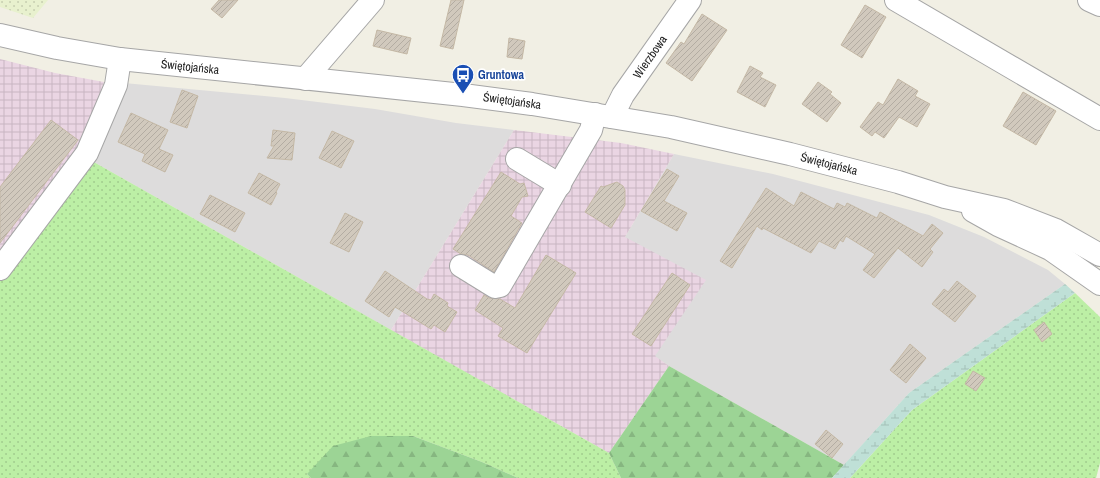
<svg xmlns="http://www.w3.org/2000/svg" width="1100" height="478" viewBox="0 0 1100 478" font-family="'Archivo Narrow',sans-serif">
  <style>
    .residential { fill: #dddcdc }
    .industrial { fill: url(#industrial-grid) }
    .farmland { fill: url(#farmland-dots) }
    .grass { fill: url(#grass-dots) }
    .forest { fill: url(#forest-firs) }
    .wetland { fill: url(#wetland-marsh) }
    .building { fill: url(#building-hatch); stroke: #c4b8a5 }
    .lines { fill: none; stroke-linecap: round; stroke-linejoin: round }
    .minor-casing { stroke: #a6a6a6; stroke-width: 24 }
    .minor { stroke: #fff; stroke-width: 22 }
    .labels { text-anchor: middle; stroke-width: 3.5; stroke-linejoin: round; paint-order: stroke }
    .street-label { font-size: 12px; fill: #1f1f1f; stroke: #fff }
    .transit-label { font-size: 12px; font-weight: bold; fill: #164399; stroke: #fff; text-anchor: start }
  </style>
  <defs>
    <pattern id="industrial-grid" width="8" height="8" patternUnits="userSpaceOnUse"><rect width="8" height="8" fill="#ead5e3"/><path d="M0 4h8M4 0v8" fill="none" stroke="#c8b6c2"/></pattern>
    <pattern id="farmland-dots" width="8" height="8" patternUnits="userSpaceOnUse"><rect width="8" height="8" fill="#e8f1ce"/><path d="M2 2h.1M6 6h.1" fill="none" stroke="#c7ceb0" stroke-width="1.8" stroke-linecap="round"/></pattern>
    <pattern id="grass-dots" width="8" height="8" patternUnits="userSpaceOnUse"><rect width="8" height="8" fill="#bcefa5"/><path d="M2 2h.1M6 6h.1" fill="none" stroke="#a1cc8e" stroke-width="1.8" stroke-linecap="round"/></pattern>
    <pattern id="forest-firs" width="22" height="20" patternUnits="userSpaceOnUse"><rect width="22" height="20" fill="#9cd495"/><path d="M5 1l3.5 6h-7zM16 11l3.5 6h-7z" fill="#86b680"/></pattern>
    <pattern id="wetland-marsh" width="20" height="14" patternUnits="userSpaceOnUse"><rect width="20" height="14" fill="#bfe0d7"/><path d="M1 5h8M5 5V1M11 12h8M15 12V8" fill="none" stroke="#a4c0b8"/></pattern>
    <pattern id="building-hatch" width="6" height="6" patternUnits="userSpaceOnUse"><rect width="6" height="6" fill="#d1c9bd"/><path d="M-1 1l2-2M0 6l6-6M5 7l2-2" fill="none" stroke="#b3aca2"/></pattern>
  </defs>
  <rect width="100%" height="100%" fill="#f1efe4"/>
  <g class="residential">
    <polygon points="124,83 285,98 375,109 456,123 514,130 391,330 92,161"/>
    <polygon points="674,154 773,174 929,215 984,237 1048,270 1065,284 909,393 844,465 669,366 655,357 625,237"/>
  </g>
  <g class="industrial">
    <polygon points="0,59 55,73 104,82 78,156 0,259"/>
    <polygon points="514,130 621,143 674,154 625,237 706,280 655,356 669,366 609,453 391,330"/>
  </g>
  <polygon class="farmland" points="0,0 48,0 33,18 0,7"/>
  <g class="grass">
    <polygon points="92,161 609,453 621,478 518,478 482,462 413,436 307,474 311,478 0,478 0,279"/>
    <polygon points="1075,293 1100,317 1100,463 1096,478 850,478 912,410"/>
  </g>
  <g class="forest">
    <polygon points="669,366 844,465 832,478 621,478 609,453"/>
    <polygon points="371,436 413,436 482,462 518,478 311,478 307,474 333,446"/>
  </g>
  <polygon class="wetland" points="1065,284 1075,293 912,410 850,478 832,478 909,393"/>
  <g class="building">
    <polygon points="219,0 238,0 222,18 211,9"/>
    <polygon points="451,0 464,0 453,49 440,46"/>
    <polygon points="865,5 886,17 862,58 841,45"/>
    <polygon points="702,14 727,30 692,81 666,63 681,42 684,44"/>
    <polygon points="377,30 411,38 407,54 373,46"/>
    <polygon points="509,38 525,41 522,59 507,57"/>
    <polygon points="750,66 763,73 760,77 776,85 765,107 737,92"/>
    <polygon points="898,79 918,91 915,96 930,104 917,127 899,117 884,138 875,132 872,136 860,127 878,102 883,105"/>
    <polygon points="818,82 832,92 830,94 841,103 827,122 802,104"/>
    <polygon points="182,90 198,96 187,128 170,122"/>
    <polygon points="1023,92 1056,111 1036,145 1003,126"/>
    <polygon points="131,113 168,130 159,149 173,155 165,172 142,161 145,154 118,142"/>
    <polygon points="51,120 78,140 0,243 0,187"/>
    <polygon points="273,130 295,133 292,160 267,158 274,146 271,146"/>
    <polygon points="332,131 354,141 341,168 319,158"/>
    <polygon points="667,169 679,176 664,201 687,213 677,231 641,211"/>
    <polygon points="501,172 520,184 524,183 528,196 522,197 511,216 522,223 494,272 468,255 461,254 453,249"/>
    <polygon points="259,173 280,184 276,192 277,193 271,205 248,193"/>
    <polygon points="617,182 623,186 625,190 625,205 611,228 585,212 601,186 603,187"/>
    <polygon points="766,188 794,206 801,192 834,209 837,203 845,207 847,203 877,218 880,212 923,236 932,224 943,233 930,249 933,252 922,267 898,248 874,278 863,270 875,254 846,236 843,242 840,240 835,249 819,241 811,253 763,228 762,230 757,226 732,268 720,261"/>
    <polygon points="210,195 245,213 235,232 200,214"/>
    <polygon points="345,213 363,222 349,252 330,243"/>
    <polygon points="546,255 576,273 527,353 498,336 503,328 475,310 484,295 489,298 500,299 515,308"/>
    <polygon points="385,271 427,299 431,300 434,294 448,303 447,306 457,312 445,332 434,325 431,329 395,307 389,317 365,301"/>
    <polygon points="672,273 690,285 651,346 632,334"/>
    <polygon points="957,281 976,296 955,322 932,304 944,289 948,292"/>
    <polygon points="1044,322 1052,334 1042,342 1034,330"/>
    <polygon points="910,344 926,358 906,383 890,370"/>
    <polygon points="973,371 985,378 976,391 965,384"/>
    <polygon points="826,430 843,444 832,458 815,444"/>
  </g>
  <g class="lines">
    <g class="minor-casing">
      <g id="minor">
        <polyline points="896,0 1100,119"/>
        <polyline points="1089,0 1100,5"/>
        <polyline points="0,35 57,48 120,59 463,95 532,104 671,127 790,154 898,182 945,197 1004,210 1056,230 1100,255"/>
        <polyline points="305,79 373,0"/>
        <polyline points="612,117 623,95 690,0"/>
        <polyline points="517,159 560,185"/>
        <polyline points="973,211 998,225 1050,249 1100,284"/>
        <polyline points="461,266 495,287 500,286 591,130 595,114"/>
        <polyline points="0,269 87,153 116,85 120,59"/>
      </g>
    </g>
    <use href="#minor" class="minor"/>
  </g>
  <defs>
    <g id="bus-pin" transform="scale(1.15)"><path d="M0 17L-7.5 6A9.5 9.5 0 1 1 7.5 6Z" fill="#1a4fb4" stroke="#fff"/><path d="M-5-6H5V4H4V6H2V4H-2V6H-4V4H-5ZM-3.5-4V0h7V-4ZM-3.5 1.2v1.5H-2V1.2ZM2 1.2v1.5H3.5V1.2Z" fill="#fff"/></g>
  </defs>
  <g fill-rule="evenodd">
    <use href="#bus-pin" x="463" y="75"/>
  </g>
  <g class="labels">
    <g class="street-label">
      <text transform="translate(650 57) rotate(-55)" y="4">Wierzbowa</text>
      <text transform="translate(190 67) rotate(6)" y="4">Świętojańska</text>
      <text transform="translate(512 101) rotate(8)" y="4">Świętojańska</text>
      <text transform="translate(829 164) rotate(14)" y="4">Świętojańska</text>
    </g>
    <g class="transit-label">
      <text x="478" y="79">Gruntowa</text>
    </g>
  </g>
</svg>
